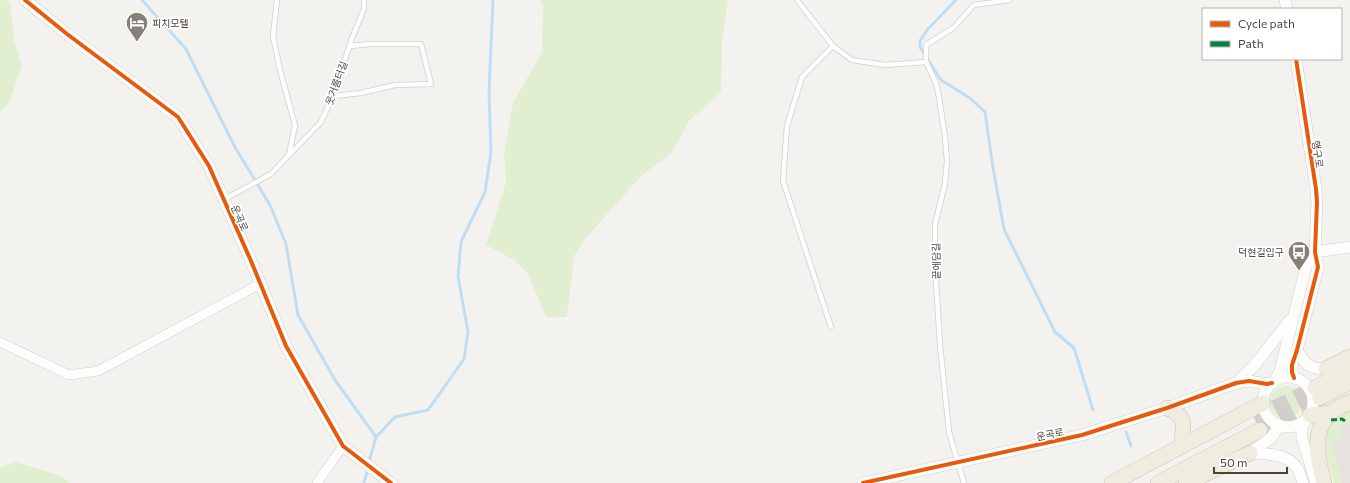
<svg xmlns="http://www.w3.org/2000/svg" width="1350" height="483" viewBox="0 0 1350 483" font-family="Commissioner,'Noto Sans KR',sans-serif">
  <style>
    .green { fill: #e1eecf }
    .parking { fill: #e6e3df }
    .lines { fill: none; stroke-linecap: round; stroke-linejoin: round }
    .stream { stroke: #c0ddf1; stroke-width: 3 }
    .trunk-tunnel { stroke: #d2cfca; stroke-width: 15; stroke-dasharray: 15 8; stroke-linecap: butt }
    .service-casing { stroke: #d2d0cb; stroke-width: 6 }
    .minor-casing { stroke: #d2d0cb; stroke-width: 10 }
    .tertiary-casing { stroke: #d2d0cb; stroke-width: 12 }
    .trunk-casing { stroke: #ccbfa9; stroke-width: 16 }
    .service { stroke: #fdfdfc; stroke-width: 4.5 }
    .minor { stroke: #fdfdfc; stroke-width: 9 }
    .tertiary { stroke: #fdfdfc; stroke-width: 11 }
    .trunk { stroke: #f0ece0; stroke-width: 15 }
    .quiet { stroke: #00873e; stroke-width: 3; stroke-dasharray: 6 3; stroke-linecap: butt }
    .cycleway-casing { stroke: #fff; stroke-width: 6 }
    .cycleway { stroke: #e8590c; stroke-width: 4 }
    .labels { text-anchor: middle; stroke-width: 3.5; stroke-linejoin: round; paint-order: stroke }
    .poi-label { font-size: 10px; fill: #4b4439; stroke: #fff; text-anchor: start }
    .street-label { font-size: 10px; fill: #4b4439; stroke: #fff }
  </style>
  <rect width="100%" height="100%" fill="#f4f2ee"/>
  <g class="green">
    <polygon points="0,0 6,0 10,4 14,39 22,66 9,103 0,113"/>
    <polygon points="540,0 728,0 722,41 721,92 689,121 672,153 641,176 585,239 574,256 567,317 546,317 528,273 512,259 486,245 506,182 504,154 513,103 542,52 543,7"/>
    <circle cx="1286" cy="402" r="16"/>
    <path d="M1350 409V483H1334C1329 464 1320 443 1331 425 1333 421 1335 417 1339 415 1342 413 1346 411 1350 409Z"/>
    <polygon points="16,462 61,476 70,483 0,483 0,467"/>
  </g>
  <polygon class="parking" points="1350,423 1350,483 1342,483 1332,440 1342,438 1339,426"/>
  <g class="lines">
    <g class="stream">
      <polyline points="142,0 186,49 236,149 270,205 286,244 298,315 335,380 376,437"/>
      <polyline points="956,0 927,30 920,41 920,47 941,80 970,98 985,112 993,168 1004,229 1055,332 1074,348 1093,410"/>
      <polyline points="1126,432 1131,446"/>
      <polyline points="369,462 376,437 395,417 428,410 464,359 468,332 458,276 461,242 485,192 491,152 489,92 493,0"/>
      <polyline points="364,483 368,468"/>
    </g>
    <g class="trunk-tunnel">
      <polyline points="1254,418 1315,388"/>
      <polyline points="1260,430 1320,398"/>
    </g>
    <g class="service-casing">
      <g id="service">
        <polyline points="797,0 833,46 852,60 885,65 926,62"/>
        <polyline points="333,96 361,93 395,85 431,84 421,44 371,44 350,46"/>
        <polyline points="289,155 321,122 333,96 352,38 364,9 364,0"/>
        <polyline points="225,199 271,174 289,155 295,125 280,70 273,36 277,0"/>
        <polyline points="831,327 783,181 787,126 802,77 833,46"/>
        <polyline points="964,483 949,432 940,345 935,266 935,225 945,183 947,161 945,137 939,97 936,83 926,62 926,45 953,28 974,5 1009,0"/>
      </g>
    </g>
    <g class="minor-casing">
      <g id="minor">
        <polyline points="0,342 69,375 98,371 260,284"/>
        <polyline points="317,483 343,446"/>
      </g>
    </g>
    <g class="tertiary-casing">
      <g id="tertiary">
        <polyline points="25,0 67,34 178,117 209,166 251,261 286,346 343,446 391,483"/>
        <polyline points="1285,0 1287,9"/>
        <path d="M1297 350C1304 364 1310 369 1326 369"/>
        <circle cx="1288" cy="402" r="25"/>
        <polyline points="1294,378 1292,372 1292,365 1297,350 1318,267 1315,252 1317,202 1316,189 1296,59"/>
        <polyline points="1275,381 1280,371 1306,267 1315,252 1350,247"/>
        <polyline points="1236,383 1254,366 1290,320"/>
        <polyline points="1306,420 1302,428 1302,438 1316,483"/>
        <path d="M1250 453C1265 454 1288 453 1297 468 1300 472 1301 478 1303 483"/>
        <polyline points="1250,453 1271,438 1280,425"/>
        <polyline points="863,483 1082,435 1167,408 1236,383 1249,381 1267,384 1272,383"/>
      </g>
    </g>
    <g class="trunk-casing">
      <g id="trunk">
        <polyline points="1326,369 1350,357"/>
        <polyline points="1315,388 1350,370"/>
        <polyline points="1320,398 1350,382"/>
        <path d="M1167 408C1187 414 1184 429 1181 446"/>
        <polyline points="1310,415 1331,413"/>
        <polyline points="1112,483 1263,403"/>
        <polyline points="1158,483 1260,430"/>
        <polyline points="1186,483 1250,453"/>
        <path d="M1324 483C1318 459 1310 432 1331 413 1336 408 1344 405 1350 402"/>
      </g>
    </g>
    <use href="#service" class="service"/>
    <use href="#minor" class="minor"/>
    <use href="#tertiary" class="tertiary"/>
    <use href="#trunk" class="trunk"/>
    <polyline class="quiet" points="1331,420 1342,419 1345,421"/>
    <g class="cycleway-casing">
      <g id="cycleway">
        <polyline points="25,0 67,34 178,117 209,166 251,261 286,346 343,446 391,483"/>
        <polyline points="1294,378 1292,372 1292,365 1297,350 1318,267 1315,252 1317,202 1316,189 1296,59"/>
        <polyline points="863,483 1082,435 1167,408 1236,383 1249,381 1267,384 1272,383"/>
      </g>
    </g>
    <use href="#cycleway" class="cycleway"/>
  </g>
  <defs>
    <g id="hotel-pin" transform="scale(1.15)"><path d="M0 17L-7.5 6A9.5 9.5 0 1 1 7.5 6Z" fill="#868178" stroke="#fff"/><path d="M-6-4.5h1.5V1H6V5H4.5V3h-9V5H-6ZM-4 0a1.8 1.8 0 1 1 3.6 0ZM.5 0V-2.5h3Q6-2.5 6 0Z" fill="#fff"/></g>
    <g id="bus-pin" transform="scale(1.15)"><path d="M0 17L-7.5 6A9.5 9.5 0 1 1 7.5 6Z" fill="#868178" stroke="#fff"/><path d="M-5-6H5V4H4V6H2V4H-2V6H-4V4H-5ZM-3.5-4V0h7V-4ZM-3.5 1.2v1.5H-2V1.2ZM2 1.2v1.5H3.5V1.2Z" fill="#fff"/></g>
  </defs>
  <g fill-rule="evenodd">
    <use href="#hotel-pin" x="137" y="23"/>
    <use href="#bus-pin" x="1299" y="252"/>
  </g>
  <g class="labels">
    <g class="poi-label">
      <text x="152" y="27">피치모텔</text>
      <text x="1284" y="256" text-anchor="end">덕현길입구</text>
    </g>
    <g class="street-label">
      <text transform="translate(336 83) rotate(-70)" y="4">웃거름터길</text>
      <text transform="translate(1318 154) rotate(81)" y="4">행구로</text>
      <text transform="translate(240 218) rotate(66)" y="4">운곡로</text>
      <text transform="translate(936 261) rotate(-91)" y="4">끝에담길</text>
      <text transform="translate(1050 434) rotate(-12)" y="4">운곡로</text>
    </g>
  </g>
  <rect x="1202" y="8" width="140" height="52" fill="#ffffff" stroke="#b7b4b0"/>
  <rect x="1210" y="21" width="20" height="6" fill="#e8590c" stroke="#b7b4b0"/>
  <text x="1238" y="28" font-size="12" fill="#4b4439">Cycle path</text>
  <rect x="1210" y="41" width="20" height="6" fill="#00873e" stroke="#b7b4b0"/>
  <text x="1238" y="48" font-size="12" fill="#4b4439">Path</text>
  <path d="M1214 467v6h73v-6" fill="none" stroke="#4b4439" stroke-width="2"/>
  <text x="1220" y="467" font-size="12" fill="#4b4439" stroke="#ffffff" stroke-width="3" paint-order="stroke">50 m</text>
</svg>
